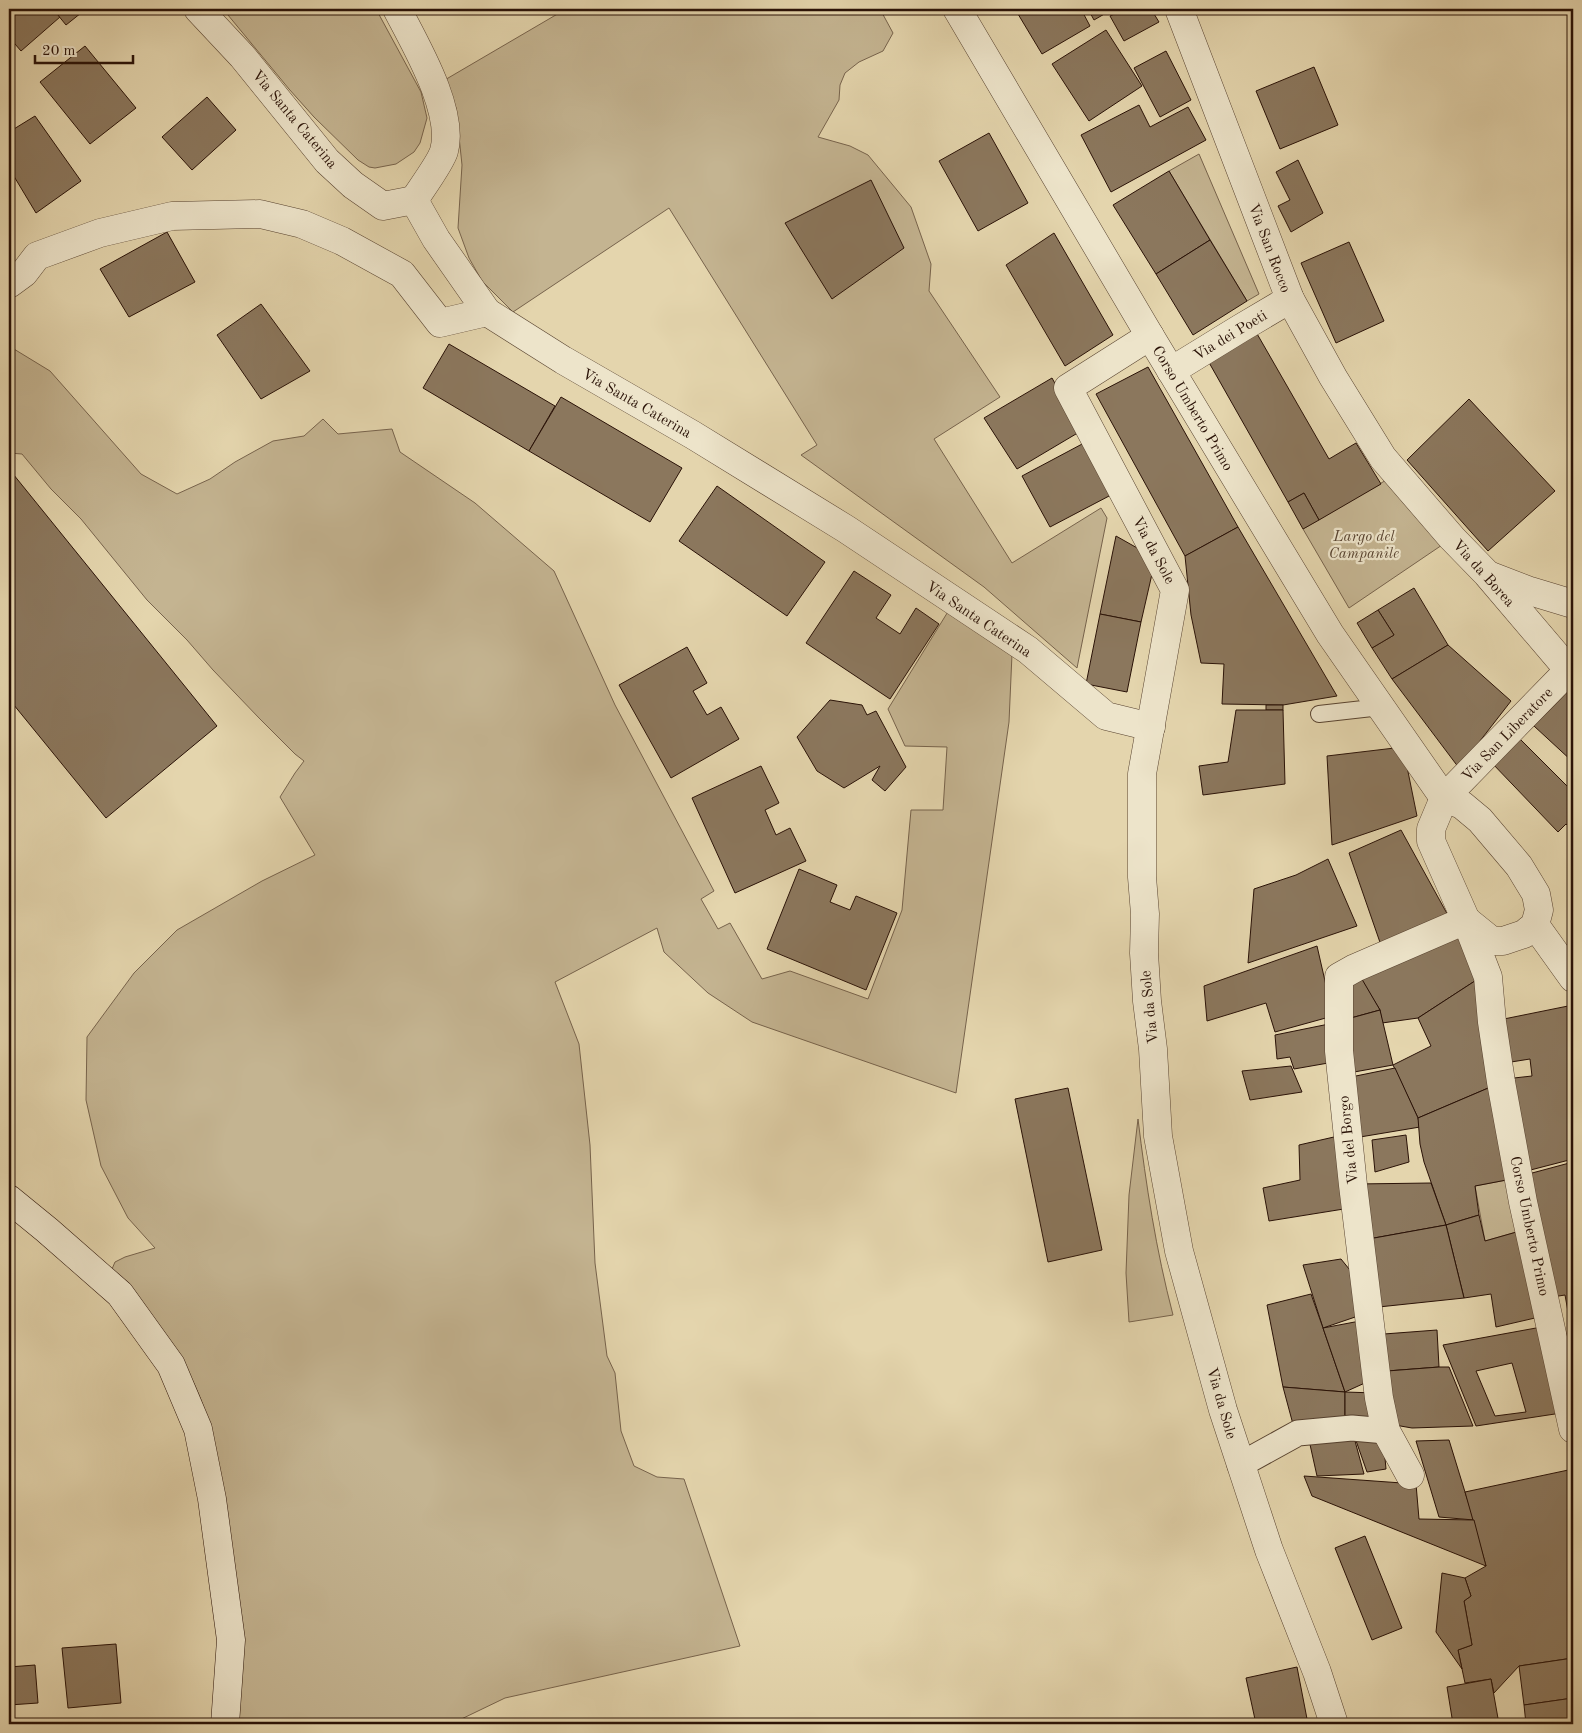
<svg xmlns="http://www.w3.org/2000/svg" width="1582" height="1733" viewBox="0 0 1582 1733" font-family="'Old Standard TT',serif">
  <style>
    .green { fill: #c4b491; stroke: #77634c }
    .building { fill: #8b775d; stroke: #2a1207; fill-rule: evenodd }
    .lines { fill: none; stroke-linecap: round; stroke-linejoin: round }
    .service-casing { stroke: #584330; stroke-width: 18 }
    .pedestrian-casing { stroke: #584330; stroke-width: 27 }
    .minor-casing { stroke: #584330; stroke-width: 29 }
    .secondary-casing { stroke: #2a1207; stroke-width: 29 }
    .service { stroke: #ede4ca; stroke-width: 16 }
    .pedestrian { stroke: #ede4ca; stroke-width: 25 }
    .minor { stroke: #ede4ca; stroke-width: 28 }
    .secondary { stroke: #ede4ca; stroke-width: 28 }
    .labels { text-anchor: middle; stroke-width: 4.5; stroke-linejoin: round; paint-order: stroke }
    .street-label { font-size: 15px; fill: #2a1207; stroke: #ede4ca }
    .park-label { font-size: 15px; font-style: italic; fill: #584330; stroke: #ede4ca }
  </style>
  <rect width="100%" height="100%" fill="#e4d5ad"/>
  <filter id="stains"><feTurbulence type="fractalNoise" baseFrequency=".004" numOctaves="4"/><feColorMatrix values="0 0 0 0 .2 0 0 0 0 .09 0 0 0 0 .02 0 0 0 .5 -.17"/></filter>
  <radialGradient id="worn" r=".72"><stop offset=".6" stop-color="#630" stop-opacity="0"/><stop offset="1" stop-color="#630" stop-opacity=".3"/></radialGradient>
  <g class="green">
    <polygon points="223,9 376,9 421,92 427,118 420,143 414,152 396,164 375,168 369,167 358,160 314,117 289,89"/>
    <polygon points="566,9 880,9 893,33 883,51 859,62 845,73 840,85 839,100 818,137 850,146 868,155 911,207 931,264 929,291 1000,397 934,439 1012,563 1101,508 1107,518 1077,668 984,587 801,455 817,445 669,208 513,312 482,281 469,258 458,228 462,165 456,108 443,81"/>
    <polygon points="1199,154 1259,294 1247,301 1169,171"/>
    <path d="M9 346 50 371 141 474 177 494 210 479 235 462 273 441 304 436 323 419 338 434 392 429 400 452 475 503 554 571 615 705 714 891 701 899 718 929 730 923 762 979 790 971 868 999 902 910 911 810H943L947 747 905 746 888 709 949 610 1012 654 1009 722 956 1093 752 1022 708 993 664 952 657 928 555 982 579 1044 590 1145 595 1263 607 1356 615 1373 621 1431 634 1466 657 1477 684 1479 740 1646 505 1698 451 1724H236L211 1438C208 1425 206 1412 201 1400 182 1351 146 1308 112 1269L115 1262 125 1257 155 1248 128 1218 101 1166 86 1100 87 1037 134 973 177 930 262 881 315 855 280 797 295 773 304 761 295 754 259 718 213 670 187 640 147 600 81 519 51 489 22 454 9 453Z"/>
    <polygon points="1388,479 1445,543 1349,608 1303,529"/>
    <path d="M1138 1119C1146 1185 1156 1250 1173 1315L1129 1322 1126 1273 1129 1195Z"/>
    <polygon points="1517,1178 1527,1229 1485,1241 1475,1186"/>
  </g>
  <g class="building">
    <polygon points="12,9 53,9 60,17 21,51 9,37 9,12"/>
    <polygon points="53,9 86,9 66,25"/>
    <polygon points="1015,9 1081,9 1090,26 1042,54"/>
    <polygon points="1088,9 1113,9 1094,20"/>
    <polygon points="1125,9 1151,9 1159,22 1124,41 1110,16"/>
    <polygon points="1106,30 1142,86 1089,121 1052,64"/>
    <polygon points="85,46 136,108 90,144 40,82"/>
    <polygon points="1166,51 1191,100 1160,117 1134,68"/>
    <polygon points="1314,67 1338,125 1280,149 1256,91"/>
    <polygon points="207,97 236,130 192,170 162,137"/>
    <polygon points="1139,105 1150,127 1188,107 1206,140 1111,192 1081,135"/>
    <polygon points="35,116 81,181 36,213 9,168 9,132"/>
    <polygon points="989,133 1028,203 978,231 939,161"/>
    <polygon points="1298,160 1323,213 1291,232 1278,206 1290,200 1276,172"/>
    <polygon points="1169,171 1210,240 1156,274 1113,205"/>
    <polygon points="871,180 904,248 832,299 785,223"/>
    <polygon points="167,232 195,282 129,317 100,269"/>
    <polygon points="1054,233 1113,335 1065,366 1006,265"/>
    <polygon points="1210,240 1247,301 1193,335 1156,274"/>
    <polygon points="1349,242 1384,321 1336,343 1301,263"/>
    <polygon points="261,304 310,371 261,399 217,335"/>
    <polygon points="1256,332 1329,459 1356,443 1381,484 1319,520 1304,493 1288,502 1207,359"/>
    <polygon points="449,344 555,406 529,451 423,388"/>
    <polygon points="1148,367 1238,527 1185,556 1096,394"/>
    <polygon points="1052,378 1081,431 1017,469 984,418"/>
    <polygon points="561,397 682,468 650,522 529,451"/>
    <polygon points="1469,399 1555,491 1488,551 1407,460"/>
    <polygon points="1084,443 1111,495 1050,527 1022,476"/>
    <polygon points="9,469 217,726 106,818 9,699"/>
    <polygon points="717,486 825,562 787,616 679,541"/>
    <polygon points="1304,493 1319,520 1303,529 1288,502"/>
    <polygon points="1238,527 1337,696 1283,705 1222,704 1224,664 1201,663 1191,615 1185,556"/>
    <polygon points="1116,536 1139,549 1152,574 1141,622 1100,614"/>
    <polygon points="854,571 891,595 876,618 900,634 916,608 939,624 890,699 806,643"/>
    <polygon points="1414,588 1448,645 1392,679 1372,648 1394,635 1378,610"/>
    <polygon points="1378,610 1394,635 1372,648 1357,623"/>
    <polygon points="1100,614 1141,622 1127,692 1086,684"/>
    <polygon points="1448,645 1511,701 1459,768 1392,679"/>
    <polygon points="687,647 707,683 693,691 707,715 721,707 739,739 671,778 619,685"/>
    <polygon points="1569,690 1573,696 1573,762 1534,726"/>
    <polygon points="830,700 862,705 867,715 876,711 906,767 885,791 872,780 880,766 844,788 817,771 797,737"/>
    <rect x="1266" y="705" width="17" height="5"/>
    <polygon points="1236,710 1283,710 1285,784 1203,795 1199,766 1228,762"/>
    <polygon points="1515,734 1573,792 1573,830 1566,824 1558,832 1491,762"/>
    <polygon points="1403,747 1417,816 1332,845 1327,756"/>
    <polygon points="761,766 779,803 765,810 776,835 790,828 806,861 735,893 692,798"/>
    <polygon points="1401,830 1450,919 1383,951 1349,853"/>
    <polygon points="1328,859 1357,926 1248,963 1254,889 1296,875"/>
    <polygon points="799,869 837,885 830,902 850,910 856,896 897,913 866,990 767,949"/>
    <polygon points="1462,935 1481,977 1418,1018 1382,1023 1380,1010 1359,976"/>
    <polygon points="1573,936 1573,974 1560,958"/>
    <polygon points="1317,946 1333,1016 1275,1032 1266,1003 1207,1021 1204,986"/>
    <polygon points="1356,969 1380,1010 1340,1021"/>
    <polygon points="1481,977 1500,1083 1418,1118 1393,1065 1431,1046 1418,1018"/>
    <path d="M1573 1005V1159L1519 1173 1494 1021ZM1530 1059 1532 1076 1514 1078 1511 1062Z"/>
    <polygon points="1380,1010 1393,1065 1343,1074 1340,1021"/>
    <polygon points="1329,1024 1334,1062 1294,1069 1290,1057 1277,1059 1275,1035"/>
    <polygon points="1291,1066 1302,1092 1250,1100 1242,1071"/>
    <polygon points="1395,1068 1418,1118 1420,1127 1360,1137 1351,1077"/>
    <polygon points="1500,1083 1517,1178 1475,1186 1479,1215 1446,1225 1424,1162 1420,1144 1418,1118"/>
    <polygon points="1068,1088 1102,1250 1048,1262 1015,1099"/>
    <polygon points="1347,1134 1350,1208 1269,1221 1263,1188 1300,1180 1299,1145"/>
    <polygon points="1406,1135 1409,1162 1375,1172 1372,1140"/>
    <polygon points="1573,1162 1573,1411 1563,1334 1572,1334 1565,1295 1546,1298 1521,1176"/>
    <polygon points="1431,1183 1446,1225 1363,1240 1356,1184"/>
    <polygon points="1479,1215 1485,1241 1527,1229 1535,1318 1496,1327 1491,1294 1464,1298 1446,1225"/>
    <polygon points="1446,1225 1464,1298 1369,1308 1363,1240"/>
    <polygon points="1341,1259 1358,1280 1361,1315 1323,1328 1303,1265"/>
    <polygon points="1311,1294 1323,1328 1345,1392 1283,1387 1267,1305"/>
    <polygon points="1360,1321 1367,1382 1345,1392 1323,1328"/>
    <path d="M1547 1326 1568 1412 1476 1426 1443 1345ZM1512 1363 1526 1412 1495 1416 1476 1371Z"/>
    <polygon points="1437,1330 1439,1367 1387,1371 1384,1334"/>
    <polygon points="1439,1367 1449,1367 1473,1426 1412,1428 1389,1424 1387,1371"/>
    <polygon points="1283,1387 1345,1392 1345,1425 1294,1428"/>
    <polygon points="1345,1392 1376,1393 1375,1425 1345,1425"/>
    <polygon points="1352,1430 1364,1474 1317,1476 1309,1440"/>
    <polygon points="1354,1435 1383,1437 1386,1469 1367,1472"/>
    <polygon points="1449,1440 1465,1492 1474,1520 1439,1517 1416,1441"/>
    <polygon points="1573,1469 1573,1658 1519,1666 1494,1693 1491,1679 1465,1683 1458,1650 1472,1645 1464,1601 1471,1596 1465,1578 1486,1566 1465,1492"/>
    <polygon points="1304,1476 1416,1484 1419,1519 1474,1520 1486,1566 1312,1496"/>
    <polygon points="1365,1536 1402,1628 1372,1640 1335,1548"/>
    <polygon points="1442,1573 1465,1578 1471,1596 1464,1601 1472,1645 1458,1650 1462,1669 1436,1632"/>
    <polygon points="116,1644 121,1703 68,1708 62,1648"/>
    <polygon points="1573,1658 1573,1698 1524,1705 1519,1666"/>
    <polygon points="35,1665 38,1703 9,1705 9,1667"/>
    <polygon points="1297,1667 1308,1724 1256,1724 1246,1678"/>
    <polygon points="1491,1679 1499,1724 1453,1724 1447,1687"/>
    <polygon points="1573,1698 1573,1722 1559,1724 1526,1724 1524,1705"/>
  </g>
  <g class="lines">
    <g class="service-casing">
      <polyline id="service" points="1319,714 1381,707"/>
    </g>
    <g class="pedestrian-casing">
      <polyline id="pedestrian" points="1240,1465 1298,1433 1352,1428 1386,1431"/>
    </g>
    <g class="minor-casing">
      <g id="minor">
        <polyline points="198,9 242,56 327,161 353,185 383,206 414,200"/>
        <path d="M397 9C415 44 455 111 444 151 441 162 421 189 414 200"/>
        <polyline points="957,9 1150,336 1330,634 1444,798"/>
        <polyline points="1179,9 1290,299 1333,377 1383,458 1452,538 1487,574 1573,675"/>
        <polyline points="414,200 436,239 487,312 563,360 693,435 846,529 1028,650 1106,716 1151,727"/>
        <polyline points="9,284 24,273 37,256 100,233 172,216 260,214 302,224 342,241 402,274 440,323 487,312"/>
        <polyline points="1150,336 1068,388 1175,590 1142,774 1142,877 1145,914 1144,953 1147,1001 1153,1049 1158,1136 1179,1251 1223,1410 1269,1550 1317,1672 1334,1724"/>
        <polyline points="1171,371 1241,328 1290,299"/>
        <polyline points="1491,576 1530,591 1573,604"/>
        <polyline points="1569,670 1444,798 1431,829 1431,841 1466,920 1488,977 1492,1022 1501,1082 1523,1202 1573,1429"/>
        <polyline points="1444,798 1462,805 1480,820 1519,866 1536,894 1539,910 1535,925 1524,934 1503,941 1492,941 1466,920"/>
        <polyline points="1535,925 1573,978"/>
        <polyline points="1410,1475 1386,1431 1379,1398 1353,1185 1339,1051 1339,977 1355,968 1466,920"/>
      </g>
    </g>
    <g class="secondary-casing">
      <polyline id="secondary" points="9,1199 47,1230 120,1294 171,1365 198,1429 212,1499 231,1640 225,1724"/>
    </g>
    <use href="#service" class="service"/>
    <use href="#pedestrian" class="pedestrian"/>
    <use href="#minor" class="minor"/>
    <use href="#secondary" class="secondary"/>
  </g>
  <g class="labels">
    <g class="street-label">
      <text transform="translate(295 119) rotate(50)" y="5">Via Santa Caterina</text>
      <text transform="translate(1270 248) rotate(69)" y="5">Via San Rocco</text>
      <text transform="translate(1230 335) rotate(-31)" y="5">Via dei Poeti</text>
      <text transform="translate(637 403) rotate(30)" y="5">Via Santa Caterina</text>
      <text transform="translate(1193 408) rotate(59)" y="5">Corso Umberto Primo</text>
      <text transform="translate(1154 550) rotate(62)" y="5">Via da Sole</text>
      <text transform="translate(1484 573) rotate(48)" y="5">Via da Borea</text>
      <text transform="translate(979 619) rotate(34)" y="5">Via Santa Caterina</text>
      <text transform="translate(1507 734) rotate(-46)" y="5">Via San Liberatore</text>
      <text transform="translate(1149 1007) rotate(-96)" y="5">Via da Sole</text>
      <text transform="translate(1348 1140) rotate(-96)" y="5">Via del Borgo</text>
      <text transform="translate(1530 1226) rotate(78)" y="5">Corso Umberto Primo</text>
      <text transform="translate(1222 1403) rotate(74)" y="5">Via da Sole</text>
    </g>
    <g class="park-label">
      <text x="1364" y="541">Largo del<tspan x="1364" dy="17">Campanile</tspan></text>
    </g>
  </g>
  <rect width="1582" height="1733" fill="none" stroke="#e4d5ad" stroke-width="30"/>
  <rect x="10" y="10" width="1562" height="1713" fill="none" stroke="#2a1207" stroke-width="2.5"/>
  <rect x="15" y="15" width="1552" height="1703" fill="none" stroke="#2a1207"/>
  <path d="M35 55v8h98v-8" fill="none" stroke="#2a1207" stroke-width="2.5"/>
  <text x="42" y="55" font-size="15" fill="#2a1207" stroke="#ede4ca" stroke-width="4" paint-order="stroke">20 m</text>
  <rect width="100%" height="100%" filter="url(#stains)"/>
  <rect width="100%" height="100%" fill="url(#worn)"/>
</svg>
